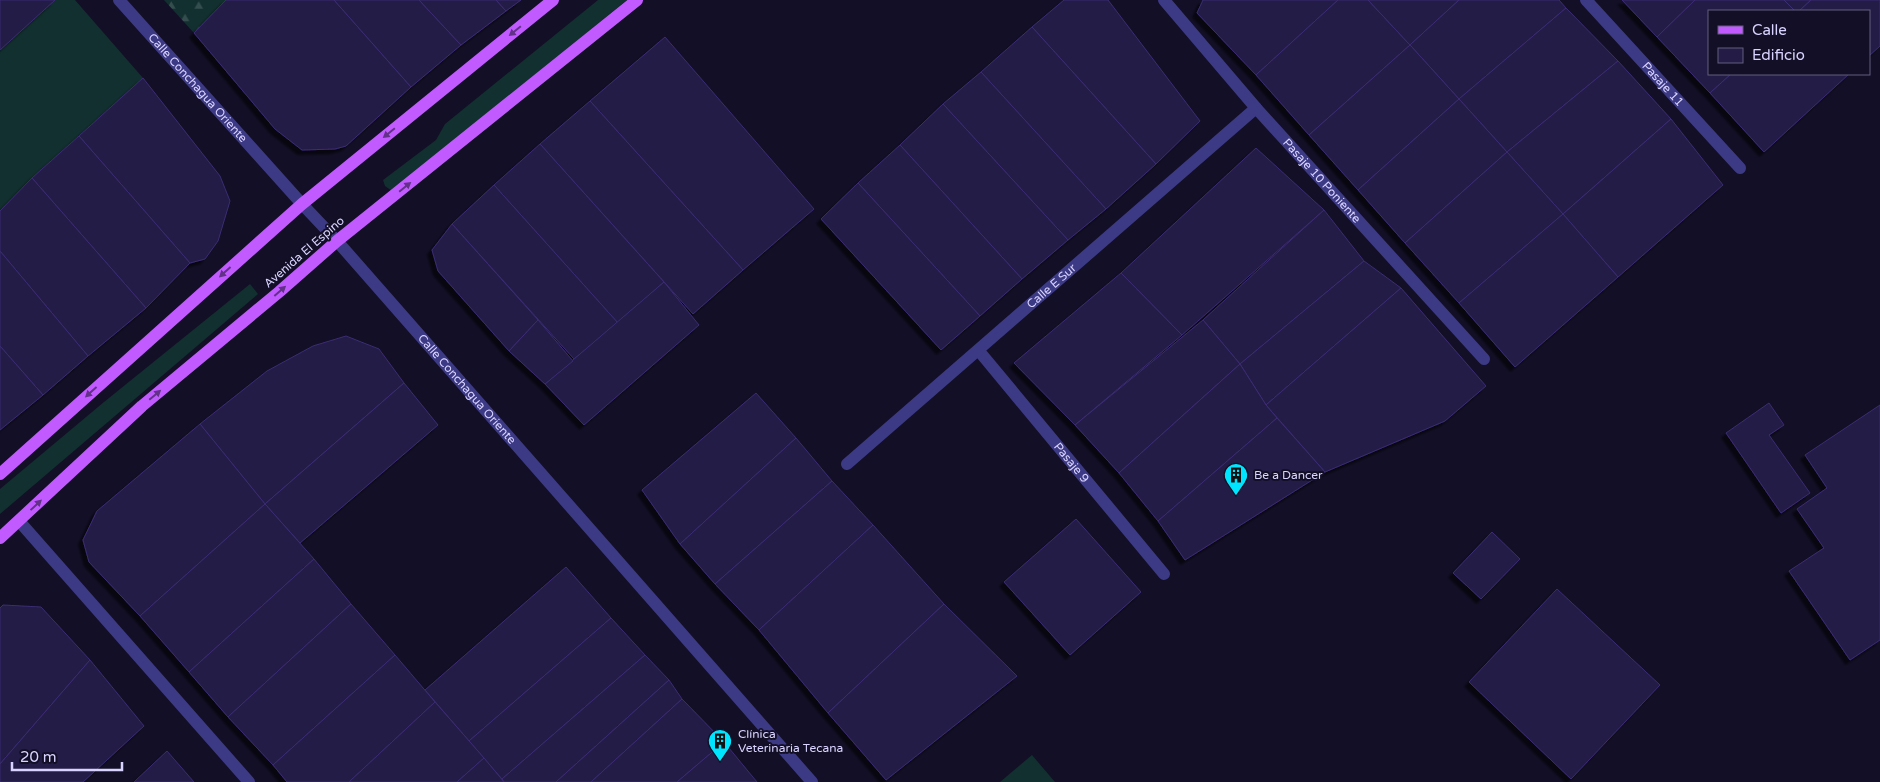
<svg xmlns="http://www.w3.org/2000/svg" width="1880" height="782" viewBox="0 0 1880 782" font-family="'Varela Round',sans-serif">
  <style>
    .grass { fill: #12302f }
    .forest { fill: url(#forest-firs) }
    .building { fill: #241b47; stroke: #3b2d73; filter: url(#shadow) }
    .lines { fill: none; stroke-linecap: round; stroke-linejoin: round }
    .minor { stroke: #3d3a85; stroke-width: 12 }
    .major { stroke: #c25bff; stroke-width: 12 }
    .oneway { fill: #623188 }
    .labels { text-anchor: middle; stroke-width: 4; stroke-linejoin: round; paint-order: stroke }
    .street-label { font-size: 12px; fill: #d9d4ff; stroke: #130f26 }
    .poi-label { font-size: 12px; fill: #d9d4ff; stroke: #130f26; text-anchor: start }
  </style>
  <defs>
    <pattern id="forest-firs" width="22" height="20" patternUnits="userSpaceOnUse" patternTransform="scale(1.25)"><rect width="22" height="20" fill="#12302f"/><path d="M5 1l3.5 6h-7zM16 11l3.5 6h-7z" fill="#344d4e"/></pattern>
    <filter id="shadow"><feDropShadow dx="-4.5" dy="4.5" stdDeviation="1" flood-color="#0009"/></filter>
  </defs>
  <rect width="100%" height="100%" fill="#130f26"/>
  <g class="grass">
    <polygon points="54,0 75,0 143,78 32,178 0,211 0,45"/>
    <polygon points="598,0 627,0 392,191 385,186 383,180 436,140 445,124"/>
    <polygon points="250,284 258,294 0,514 0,489 104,402"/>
    <polygon points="1032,755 1055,782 1000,782"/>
  </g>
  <polygon class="forest" points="164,0 230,0 194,33"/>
  <g class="building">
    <polygon points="0,0 55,0 0,50"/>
    <polygon points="226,0 334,0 411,87 346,146 335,149 302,150 275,129 194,33"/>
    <polygon points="334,0 419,0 461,45 411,87"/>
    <polygon points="419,0 496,0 506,11 461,45"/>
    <polygon points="496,0 521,0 506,11"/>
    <polygon points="1064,0 1108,0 1200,121 1156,164 1032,27"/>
    <polygon points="1203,0 1338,0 1256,75 1197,13"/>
    <polygon points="1338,0 1368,0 1410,45 1309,135 1256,75"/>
    <polygon points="1368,0 1459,0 1410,45"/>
    <polygon points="1459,0 1559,0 1566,8 1459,99 1410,45"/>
    <polygon points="1622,0 1695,0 1657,37"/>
    <polygon points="1695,0 1784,0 1795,11 1709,11 1709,74 1731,74 1710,93 1657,37"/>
    <polygon points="1784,0 1811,0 1799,11 1795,11"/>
    <polygon points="1811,0 1880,0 1880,46 1869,56 1869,11 1799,11"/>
    <polygon points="1566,8 1618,61 1507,152 1459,99"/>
    <polygon points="1032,27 1156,164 1106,209 981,72"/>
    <polygon points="665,37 814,209 743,270 590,101"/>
    <polygon points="1410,45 1459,99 1358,190 1309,135"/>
    <polygon points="1618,61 1671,119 1563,214 1507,152"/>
    <polygon points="981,72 1106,209 1068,240 943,104"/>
    <polygon points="1731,74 1849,74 1764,152 1710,93"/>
    <polygon points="143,78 220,176 230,201 218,241 205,259 190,263 79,136"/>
    <polygon points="1459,99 1507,152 1405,243 1358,190"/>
    <polygon points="590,101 743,270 693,314 540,144"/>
    <polygon points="943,104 1068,240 1022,279 900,145"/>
    <polygon points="1671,119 1723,185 1618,277 1563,214"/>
    <polygon points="79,136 190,263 146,308 32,178"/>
    <polygon points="540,144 664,282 618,323 494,185"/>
    <polygon points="900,145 1022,279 980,316 858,183"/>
    <polygon points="1256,148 1324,210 1182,335 1121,273"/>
    <polygon points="1507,152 1563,214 1459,303 1405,243"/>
    <polygon points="32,178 146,308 88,356 0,251 0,211"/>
    <polygon points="858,183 980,316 941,350 821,219"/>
    <polygon points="494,185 618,323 574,359 452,224"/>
    <polygon points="1324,210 1364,261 1240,364 1203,320"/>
    <polygon points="1563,214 1618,277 1515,367 1459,303"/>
    <polygon points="452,224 538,320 509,351 438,271 432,250"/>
    <polygon points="0,251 88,356 43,395 0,346"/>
    <polygon points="1364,261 1401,288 1266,405 1240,364"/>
    <polygon points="1121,273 1182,335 1075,425 1014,363"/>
    <polygon points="664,282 699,325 584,425 545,384"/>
    <polygon points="1401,288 1486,386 1445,421 1325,472 1266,405"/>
    <polygon points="538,320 573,361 545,384 509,351"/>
    <polygon points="1203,320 1240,364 1119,473 1075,425"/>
    <polygon points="346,336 379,349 404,383 265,504 200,424 267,371 313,346"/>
    <polygon points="0,346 43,395 0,430"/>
    <polygon points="1240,364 1266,405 1277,418 1158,521 1119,473"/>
    <polygon points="404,383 438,425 300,543 265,504"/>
    <polygon points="756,393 796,438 680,544 642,490"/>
    <polygon points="1769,403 1784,425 1769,435 1810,493 1781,513 1726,433"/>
    <polygon points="1880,405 1880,640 1850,660 1789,571 1824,548 1797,509 1827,488 1805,455"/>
    <polygon points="1277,418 1325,472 1185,560 1158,521"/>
    <polygon points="200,424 265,504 140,616 89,562 83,540 97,511"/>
    <polygon points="796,438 832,481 715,584 680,544"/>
    <polygon points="832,481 873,525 759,630 715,584"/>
    <polygon points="265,504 314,559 189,672 140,616"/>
    <polygon points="1076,519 1141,592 1070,655 1004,582"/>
    <polygon points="873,525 944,604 828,713 759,630"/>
    <polygon points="1492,532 1520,559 1481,599 1453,573"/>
    <polygon points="314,559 351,604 228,717 189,672"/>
    <polygon points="566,567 611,618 469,741 425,690"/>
    <polygon points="1557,589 1660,685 1571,779 1469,682"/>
    <polygon points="351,604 395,655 273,765 228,717"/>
    <polygon points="944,604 1017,676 886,780 828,713"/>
    <polygon points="3,605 41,607 90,660 0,764 0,608"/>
    <polygon points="611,618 645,655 502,779 469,741"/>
    <polygon points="395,655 435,702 349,782 287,782 273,765"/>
    <polygon points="645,655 669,680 556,782 504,782 502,779"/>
    <polygon points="90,660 144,726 83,782 0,782 0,764"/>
    <polygon points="669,680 682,699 591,782 556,782"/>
    <polygon points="682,699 724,742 677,782 591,782"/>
    <polygon points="435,702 484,758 457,782 349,782"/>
    <polygon points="724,742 757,782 677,782"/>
    <polygon points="167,751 194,782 134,782"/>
    <polygon points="484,758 504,782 457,782"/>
  </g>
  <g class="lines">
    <g class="minor">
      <path id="s1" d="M119 0 302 204 337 241 812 782"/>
      <path id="s2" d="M1164 0 1256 108 1484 359"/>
      <path id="s3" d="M1586 0 1740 168"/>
      <path id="s4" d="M979 351 1164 574"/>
      <path id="s5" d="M847 464 1256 108"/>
      <polyline points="19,521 249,782"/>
    </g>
    <g class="major">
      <polyline points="0,474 302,204 553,0"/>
      <polyline points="0,538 142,406 279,292 337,241 637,0"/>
    </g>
  </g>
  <defs><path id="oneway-solid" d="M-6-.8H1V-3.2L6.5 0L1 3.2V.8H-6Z" transform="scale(1.25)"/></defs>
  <g class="oneway">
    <use href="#oneway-solid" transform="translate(515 31) rotate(141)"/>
    <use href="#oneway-solid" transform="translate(389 133) rotate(141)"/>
    <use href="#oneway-solid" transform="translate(405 187) rotate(-39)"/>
    <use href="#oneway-solid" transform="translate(225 272) rotate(138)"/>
    <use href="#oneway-solid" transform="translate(280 291) rotate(-41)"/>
    <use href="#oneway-solid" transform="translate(91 392) rotate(138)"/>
    <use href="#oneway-solid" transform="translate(155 395) rotate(-40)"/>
    <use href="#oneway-solid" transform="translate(36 505) rotate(-43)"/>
  </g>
  <defs>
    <g id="building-pin" transform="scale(1.25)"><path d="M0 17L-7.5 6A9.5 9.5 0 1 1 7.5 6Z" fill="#00e5ff" stroke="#130f26"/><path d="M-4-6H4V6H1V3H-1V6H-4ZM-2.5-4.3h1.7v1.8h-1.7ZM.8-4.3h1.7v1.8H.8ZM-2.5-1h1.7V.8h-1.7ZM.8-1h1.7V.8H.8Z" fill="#111"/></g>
  </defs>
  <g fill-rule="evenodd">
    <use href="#building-pin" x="1236" y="475"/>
    <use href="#building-pin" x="720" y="741"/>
  </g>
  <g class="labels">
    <g class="street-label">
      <text dy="4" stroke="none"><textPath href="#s3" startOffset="114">Pasaje 11</textPath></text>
      <text dy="4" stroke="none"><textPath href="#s1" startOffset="118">Calle Conchagua Oriente</textPath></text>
      <text dy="4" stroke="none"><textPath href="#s2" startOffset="240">Pasaje 10 Poniente</textPath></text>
      <text transform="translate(304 252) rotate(-41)" y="4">Avenida El Espino</text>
      <text dy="4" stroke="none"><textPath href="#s5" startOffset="271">Calle E Sur</textPath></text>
      <text dy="4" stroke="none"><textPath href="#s1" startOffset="522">Calle Conchagua Oriente</textPath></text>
      <text dy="4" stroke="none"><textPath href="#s4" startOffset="145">Pasaje 9</textPath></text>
    </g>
    <g class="poi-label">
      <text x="1254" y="479">Be a Dancer</text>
      <text x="738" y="738">Clínica<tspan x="738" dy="14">Veterinaria Tecana</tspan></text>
    </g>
  </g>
  <rect x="1708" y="10" width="162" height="65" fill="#130f26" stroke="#625e7d"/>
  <rect x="1718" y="26" width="25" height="8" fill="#c25bff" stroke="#625e7d"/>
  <text x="1752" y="35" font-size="15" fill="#d9d4ff">Calle</text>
  <rect x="1718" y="48" width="25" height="15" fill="#241b47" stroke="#625e7d"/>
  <text x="1752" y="60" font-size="15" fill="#d9d4ff">Edificio</text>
  <path d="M12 762v8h110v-8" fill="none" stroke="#d9d4ff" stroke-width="2.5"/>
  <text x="20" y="762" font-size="15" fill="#d9d4ff" stroke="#130f26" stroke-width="4" paint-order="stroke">20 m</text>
</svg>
